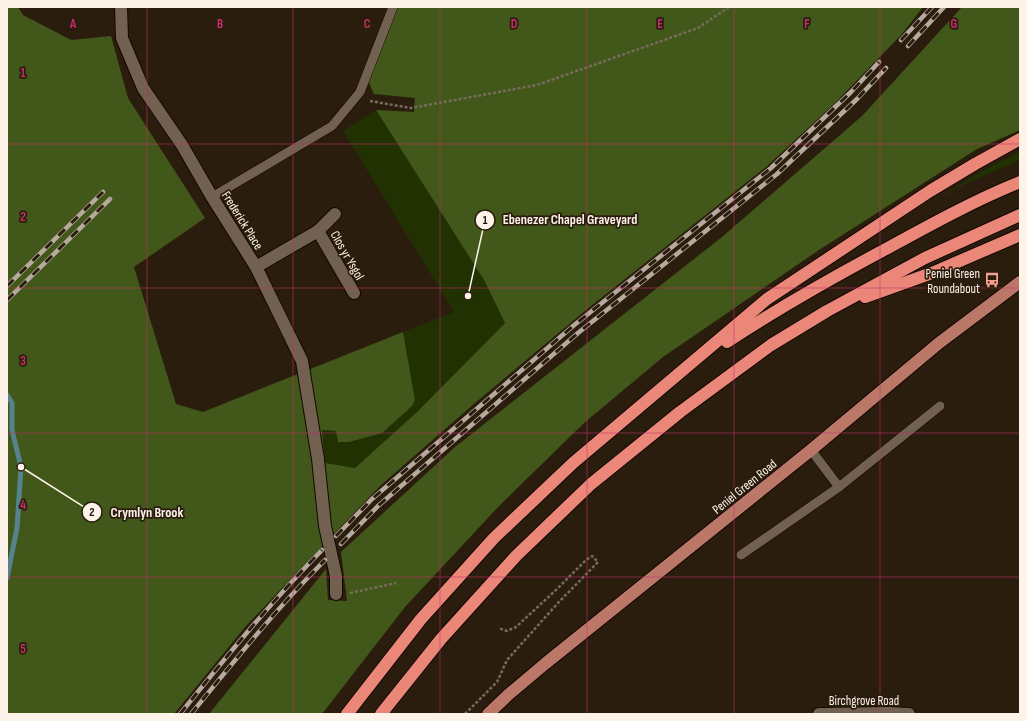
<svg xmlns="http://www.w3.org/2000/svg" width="1027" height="721" viewBox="0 0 1027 721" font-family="'Sofia Sans Condensed',sans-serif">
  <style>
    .green { fill: #213101 }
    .forest { fill: #42581a }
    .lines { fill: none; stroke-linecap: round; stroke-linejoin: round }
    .stream { stroke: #57838c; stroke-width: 5 }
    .lane-casing { stroke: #130700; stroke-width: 10 }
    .street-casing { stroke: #130700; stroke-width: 14 }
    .secondary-casing { stroke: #130700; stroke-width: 14 }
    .primary-casing { stroke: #130700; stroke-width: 14 }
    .highway-casing { stroke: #130700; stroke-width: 14 }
    .path { stroke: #776b5d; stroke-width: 2.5; stroke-dasharray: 3 2; stroke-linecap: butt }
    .lane { stroke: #726150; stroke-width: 9 }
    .street { stroke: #726150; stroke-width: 12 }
    .secondary { stroke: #726150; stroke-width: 12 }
    .primary { stroke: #bb7869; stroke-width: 12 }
    .highway { stroke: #eb8779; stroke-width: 12 }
    .rail-casing { stroke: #b6aa9f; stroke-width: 4.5 }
    .rail { stroke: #2b1d0e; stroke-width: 3; stroke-dasharray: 9; stroke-linecap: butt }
    .grid { fill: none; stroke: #c82e69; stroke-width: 1; stroke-opacity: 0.55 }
    .labels { text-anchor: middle; stroke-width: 3.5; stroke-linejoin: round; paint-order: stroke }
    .street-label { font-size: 13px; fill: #fdf3e9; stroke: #2b1d0e }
    .poi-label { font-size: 13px; fill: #fdf3e9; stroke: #2b1d0e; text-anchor: end }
    .grid-label { font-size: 13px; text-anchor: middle; font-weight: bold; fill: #c82e69; stroke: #2b1d0e; stroke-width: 3.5; stroke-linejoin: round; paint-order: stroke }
    .leader { fill: none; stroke: #fdf3e9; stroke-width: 1.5 }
    .callout-dot { fill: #fdf3e9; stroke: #2b1d0e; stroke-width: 1.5 }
    .mark-label { font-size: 12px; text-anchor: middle; font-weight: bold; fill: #111 }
    .callout-label { font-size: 14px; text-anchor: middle; font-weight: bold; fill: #fdf3e9; stroke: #2b1d0e; stroke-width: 3.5; stroke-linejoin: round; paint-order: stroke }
  </style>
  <rect width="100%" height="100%" fill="#2b1d0e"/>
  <g class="green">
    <polygon points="376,110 484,280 505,323 417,412 355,468 324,463 322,430 336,431 415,400 403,332 454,312 343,131"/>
    <polygon points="1020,152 1020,160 969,182 932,202 982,171"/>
  </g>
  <g class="forest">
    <polygon points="7,7 18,7 23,15 71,40 111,36 128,98 205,218 134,267 176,404 203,412 403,332 415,400 412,406 382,433 349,442 338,442 336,431 322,430 325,463 355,468 417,412 505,323 484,280 376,110 414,112 415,98 374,94 364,72 391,7 923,7 902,34 834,104 766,167 586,310 475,403 381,485 245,627 174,714 7,714"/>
    <polygon points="962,7 1020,7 1020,130 977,149 819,250 663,357 584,423 499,506 405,607 322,714 209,714 326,569 328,600 347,601 341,552 455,447 722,237 862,116"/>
  </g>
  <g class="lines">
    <polyline class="stream" points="7,395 12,403 12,430 21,467 17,528 7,578"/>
    <g class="lane-casing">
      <g id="lane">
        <polyline points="212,197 332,126 360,92 393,7"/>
        <polyline points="811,450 839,487"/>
        <polyline points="741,555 839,487 940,406"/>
      </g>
    </g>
    <g class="street-casing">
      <g id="street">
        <polyline points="121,7 122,38 143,88 182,145 212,197 256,267 302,361 318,459 325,526 336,576 336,594"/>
        <polyline points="318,231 354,293"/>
        <polyline points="256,267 318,231 335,214"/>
      </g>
    </g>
    <g class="secondary-casing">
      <polyline id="secondary" points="819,714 888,713 909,714"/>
    </g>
    <g class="primary-casing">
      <polyline id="primary" points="488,714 508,695 546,663 811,450 939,343 1020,282"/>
    </g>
    <g class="highway-casing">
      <g id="highway">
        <polyline points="865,297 932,273 1020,235"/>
        <path d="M727 342C777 309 830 279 884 250 928 226 973 201 1020 182"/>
        <polyline points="347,714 421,619 494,538 573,463 767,299 930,191 975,164 1020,139"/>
        <polyline points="381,714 441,639 516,556 591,484 680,412 771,345 827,311 925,258 1020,215"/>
      </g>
    </g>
    <g class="path">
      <polyline points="370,101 411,108 537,85 698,28 729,7"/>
      <polyline points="350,593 396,583"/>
      <polyline points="465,714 497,682 507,660 557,604 598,562 592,556 586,560 557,589 516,627 507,631 498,628"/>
    </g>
    <use href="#lane" class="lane"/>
    <use href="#street" class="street"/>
    <use href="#secondary" class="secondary"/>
    <use href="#primary" class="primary"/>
    <use href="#highway" class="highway"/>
    <g class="rail-casing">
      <g id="rail">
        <polyline points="901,40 932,7"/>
        <polyline points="908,46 944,7"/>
        <polyline points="7,286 103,192"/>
        <polyline points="7,300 110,199"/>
        <polyline points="336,536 372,499 573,326 771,168 851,92 879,62"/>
        <polyline points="341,544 378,506 578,333 777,174 857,99 886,68"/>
        <path d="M180 714C225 658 271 602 322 550"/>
        <path d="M191 714C234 661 277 608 325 560"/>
      </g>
    </g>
    <use href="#rail" class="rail"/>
  </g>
  <path class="grid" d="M147 7V714M293 7V714M440 7V714M587 7V714M734 7V714M880 7V714M7 144H1020M7 288H1020M7 433H1020M7 577H1020"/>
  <defs>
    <g id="bus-bare" transform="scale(1.2)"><path d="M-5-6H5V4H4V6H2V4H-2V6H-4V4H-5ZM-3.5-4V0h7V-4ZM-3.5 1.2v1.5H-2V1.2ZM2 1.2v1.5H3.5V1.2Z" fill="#f59d8e" stroke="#2b1d0e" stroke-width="2.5" paint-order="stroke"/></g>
  </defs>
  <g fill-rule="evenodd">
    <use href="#bus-bare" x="992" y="280"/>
  </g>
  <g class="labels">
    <g class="street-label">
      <text transform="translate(243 220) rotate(58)" y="5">Frederick Place</text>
      <text transform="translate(348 255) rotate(60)" y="5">Clos yr Ysgol</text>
      <text transform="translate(744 486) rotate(-39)" y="5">Peniel Green Road</text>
      <text x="864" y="705">Birchgrove Road</text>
    </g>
    <g class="poi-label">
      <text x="980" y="278">Peniel Green<tspan x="980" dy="15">Roundabout</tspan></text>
    </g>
  </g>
  <g class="grid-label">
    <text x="73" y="28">A</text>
    <text x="220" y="28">B</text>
    <text x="367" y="28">C</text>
    <text x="514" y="28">D</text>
    <text x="660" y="28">E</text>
    <text x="807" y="28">F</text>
    <text x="954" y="28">G</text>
    <text x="23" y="77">1</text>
    <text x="23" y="221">2</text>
    <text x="23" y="365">3</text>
    <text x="23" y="509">4</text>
    <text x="23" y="653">5</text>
  </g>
  <path class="leader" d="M468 296L485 220M21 467L92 512"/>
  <g class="callout-dot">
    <circle cx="468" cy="296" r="4"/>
    <circle cx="21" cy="467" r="4"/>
    <circle cx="485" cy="220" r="10"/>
    <circle cx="92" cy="512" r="10"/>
  </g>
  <g class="mark-label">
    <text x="485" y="224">1</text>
    <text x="92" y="516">2</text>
  </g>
  <g class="callout-label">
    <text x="570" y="224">Ebenezer Chapel Graveyard</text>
    <text x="147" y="517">Crymlyn Brook</text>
  </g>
  <rect width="1027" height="721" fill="none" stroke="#fdf3e9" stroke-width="16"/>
</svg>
